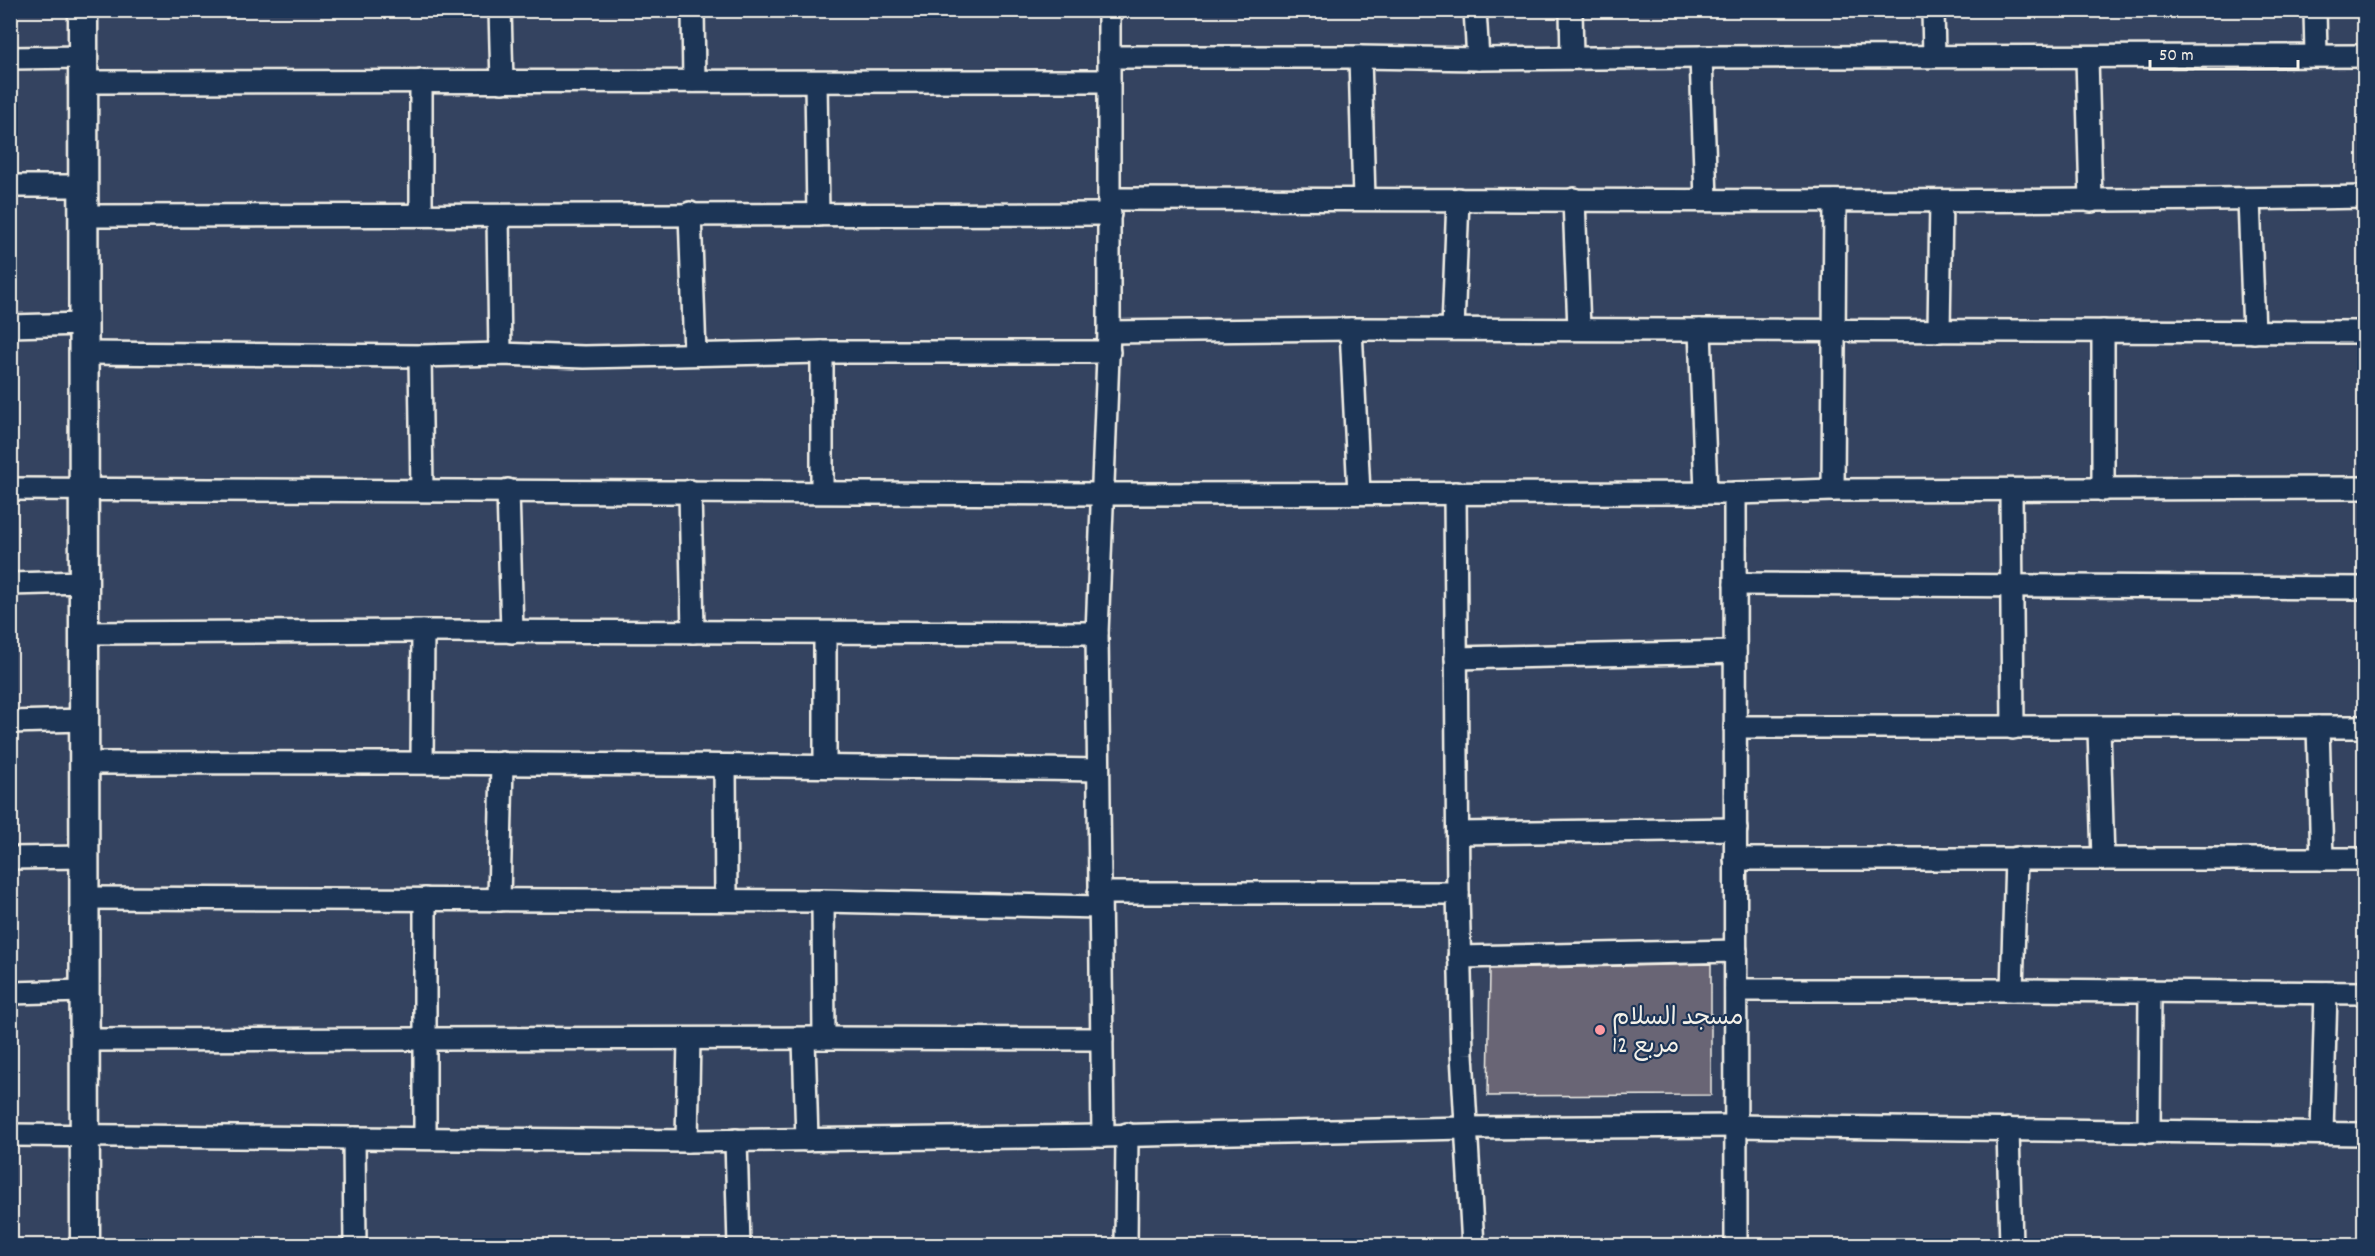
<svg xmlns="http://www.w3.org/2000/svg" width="2375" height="1256" viewBox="0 0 2375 1256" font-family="Dekko,'Playpen Sans Arabic',sans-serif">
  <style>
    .building { fill: #696574; stroke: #f4f1e8; stroke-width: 1.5 }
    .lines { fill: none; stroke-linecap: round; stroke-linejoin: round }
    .street-casing { stroke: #f4f1e8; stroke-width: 26 }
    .secondary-casing { stroke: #f4f1e8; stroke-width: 33 }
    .street { stroke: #1d3557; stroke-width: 21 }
    .secondary { stroke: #1d3557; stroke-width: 28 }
    .poi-dot { fill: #ff9aa2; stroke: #1d3557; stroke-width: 2 }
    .labels { text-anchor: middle; stroke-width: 4.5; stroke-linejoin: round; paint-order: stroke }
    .poi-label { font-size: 24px; fill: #f4f1e8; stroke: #1d3557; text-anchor: start }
  </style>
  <rect width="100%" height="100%" fill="#344360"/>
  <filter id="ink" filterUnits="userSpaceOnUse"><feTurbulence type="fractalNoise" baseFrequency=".0167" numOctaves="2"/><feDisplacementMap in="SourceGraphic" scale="12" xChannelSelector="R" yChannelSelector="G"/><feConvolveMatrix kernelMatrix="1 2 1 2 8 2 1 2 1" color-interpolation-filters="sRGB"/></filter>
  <g filter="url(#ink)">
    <polygon class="building" points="1711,964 1711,1095 1488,1096 1490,969"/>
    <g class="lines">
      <g class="street-casing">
        <g id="street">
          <polyline points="500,10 502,82"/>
          <polyline points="693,10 694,81"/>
          <polyline points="1475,10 1478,59"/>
          <polyline points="1571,10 1572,58"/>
          <polyline points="1933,10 1934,56"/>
          <polyline points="2315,10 2316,55"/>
          <polyline points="1109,57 1360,57 1478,59 1701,57 2364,56"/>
          <polyline points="1360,57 1364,199"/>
          <polyline points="1701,57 1706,199"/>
          <polyline points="10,58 84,57"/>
          <polyline points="2087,58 2091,201"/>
          <polyline points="421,81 421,215"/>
          <polyline points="84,82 1109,81"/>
          <polyline points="816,82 818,215"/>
          <polyline points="10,186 84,186"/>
          <path d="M1110 199C1528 199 1946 204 2364 197"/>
          <polyline points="1574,199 1579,329"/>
          <polyline points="2249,199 2254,332"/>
          <polyline points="690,213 695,354"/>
          <polyline points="84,216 1110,214"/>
          <polyline points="498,216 500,354"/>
          <polyline points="10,326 84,324"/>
          <polyline points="1351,329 1359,493"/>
          <polyline points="1453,329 1458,199"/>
          <polyline points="1700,330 1706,492"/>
          <polyline points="1939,331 1941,201"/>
          <polyline points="1109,332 1351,329 2364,332"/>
          <polyline points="85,353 420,356 500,354 584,357 822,352 1109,352"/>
          <polyline points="420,356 422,490"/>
          <polyline points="10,489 1102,494 1735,493 1833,490 2364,488"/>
          <polyline points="508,490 512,632"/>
          <polyline points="1833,490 1835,201"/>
          <polyline points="2011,490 2013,728"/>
          <polyline points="2103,490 2103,331"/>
          <polyline points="690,491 693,632"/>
          <polyline points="822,492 822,352"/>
          <polyline points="1455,493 1458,893 1462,1054 1473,1246"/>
          <polyline points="1735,493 1736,1246"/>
          <polyline points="10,584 84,582"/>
          <polyline points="1735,584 2364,588"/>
          <polyline points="84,633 423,631 1097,633"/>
          <polyline points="1456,658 1735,652"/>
          <polyline points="10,722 84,720"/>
          <polyline points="1735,727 2364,727"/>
          <polyline points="2318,727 2322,859"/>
          <polyline points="2099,729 2103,859"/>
          <polyline points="422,762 423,631"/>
          <path d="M84 763C422 762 760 765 1098 770"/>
          <polyline points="825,766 825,633"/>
          <polyline points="725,767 726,900"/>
          <polyline points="1458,833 1736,829"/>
          <polyline points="10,858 84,857"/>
          <polyline points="1735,859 2364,859"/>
          <polyline points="1099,893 1458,893"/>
          <polyline points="84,898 823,901 1099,907"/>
          <polyline points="425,899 425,1137"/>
          <polyline points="499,900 502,763"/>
          <polyline points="823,901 824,1038"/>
          <polyline points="1459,957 1736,951"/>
          <polyline points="1736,990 2012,990 2364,993"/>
          <polyline points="2012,990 2016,858"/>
          <polyline points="10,993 84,991"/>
          <polyline points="804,1039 807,1140"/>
          <polyline points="84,1040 824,1038 1102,1039"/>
          <polyline points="2008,1129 2011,1246"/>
          <polyline points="2149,1132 2150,992"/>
          <polyline points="2322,1132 2326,993"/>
          <polyline points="10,1135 687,1141 1103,1136 1466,1128 1736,1126 2364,1134"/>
          <polyline points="1103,1136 1097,633 1109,332 1109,10"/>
          <polyline points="354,1138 355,1246"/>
          <polyline points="736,1140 739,1246"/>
          <polyline points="687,1141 689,1039"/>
          <polyline points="1126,1246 1127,1134"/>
        </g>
      </g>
      <g class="secondary-casing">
        <polyline id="secondary" points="83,10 85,1246"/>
      </g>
      <use href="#street" class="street"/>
      <use href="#secondary" class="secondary"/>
    </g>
  </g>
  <circle class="poi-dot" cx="1600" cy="1030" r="6"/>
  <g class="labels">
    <g class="poi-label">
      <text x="1612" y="1024">مسجد السلام<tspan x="1612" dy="28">مربع 12</tspan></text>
    </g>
  </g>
  <rect width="2375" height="1256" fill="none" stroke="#1d3557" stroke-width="36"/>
  <rect x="18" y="18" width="2339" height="1220" fill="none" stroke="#f4f1e8" stroke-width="2" filter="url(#ink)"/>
  <path d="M2150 60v9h148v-9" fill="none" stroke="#f4f1e8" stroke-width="3"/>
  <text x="2159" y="60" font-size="18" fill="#f4f1e8" stroke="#1d3557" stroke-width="4.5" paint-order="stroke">50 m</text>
</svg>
